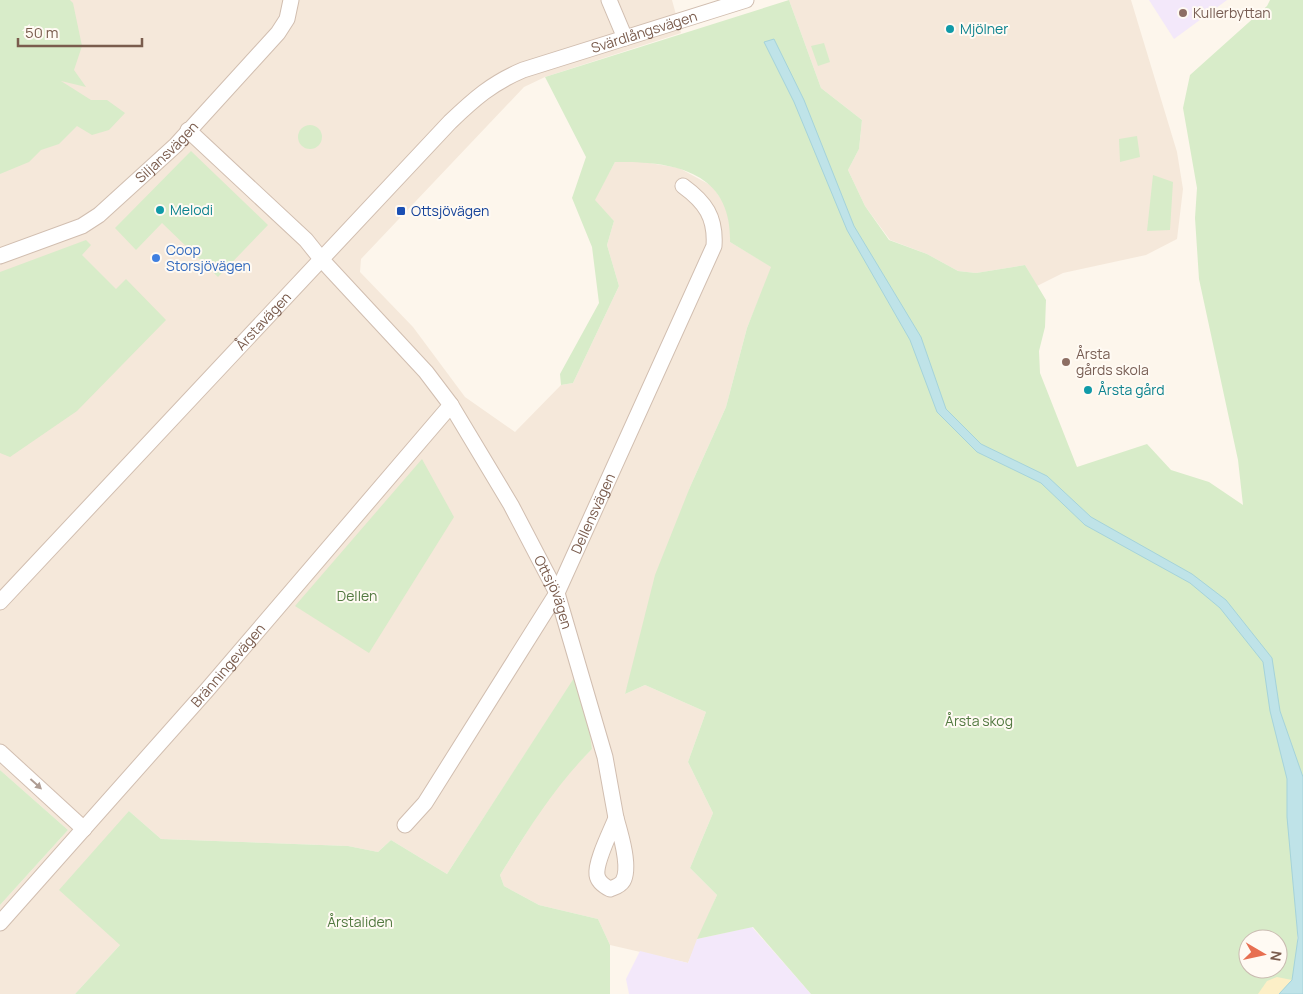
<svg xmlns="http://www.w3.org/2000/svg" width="1303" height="994" viewBox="0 0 1303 994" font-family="Manrope,sans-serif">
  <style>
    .residential { fill: #f5e8da }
    .education { fill: #f3e8fa }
    .green { fill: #d8ecc9; fill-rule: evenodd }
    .sand { fill: #fcefc7 }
    .water { fill: #bfe3e8; stroke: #a5d3da }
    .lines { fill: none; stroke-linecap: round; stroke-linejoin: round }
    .minor-casing { stroke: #d1beb0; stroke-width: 17 }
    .minor { stroke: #fff; stroke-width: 15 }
    .oneway { fill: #af9d94 }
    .education-dot { fill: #8d6e63; stroke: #fffaf3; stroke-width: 2 }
    .culture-dot { fill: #0f9aa8; stroke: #fffaf3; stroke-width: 2 }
    .transit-dot { fill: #1a4fb4; stroke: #fffaf3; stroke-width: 2 }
    .shop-dot { fill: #3f7fe0; stroke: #fffaf3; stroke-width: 2 }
    .labels { text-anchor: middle; stroke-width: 4; stroke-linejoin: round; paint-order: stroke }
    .education-label { font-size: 14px; fill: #785e54; stroke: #fffaf3; text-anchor: start }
    .culture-label { font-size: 14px; fill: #0d838f; stroke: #fffaf3; text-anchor: start }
    .street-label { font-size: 14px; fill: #7a5c4d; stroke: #fffaf3 }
    .transit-label { font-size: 14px; fill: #164399; stroke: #fffaf3; text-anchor: start }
    .shop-label { font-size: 14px; fill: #366cbe; stroke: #fffaf3; text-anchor: start }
    .park-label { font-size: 14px; fill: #537a41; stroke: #fffaf3 }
  </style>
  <rect width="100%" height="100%" fill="#fdf6ec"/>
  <g class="residential">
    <polygon points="0,0 672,0 681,33 545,77 524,87 361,259 360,272 413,327 465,397 515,432 561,385 573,383 619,286 607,245 614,221 594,200 615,162 644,162 679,168 712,186 725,205 730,223 730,242 772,267 747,328 726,407 690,487 625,694 645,685 706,712 688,762 713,813 690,868 717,895 688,963 610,945 598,919 539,905 504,886 500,875 540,811 566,775 592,749 574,679 447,874 391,840 378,852 348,846 161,839 129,811 120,945 75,994 0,994 0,905 68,830 0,770"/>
    <polygon points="789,0 1131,0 1177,152 1183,189 1177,239 1146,255 1063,273 1037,286 1025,265 976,273 958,271 927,254 890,240 865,206 848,170 859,149 862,120 821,88"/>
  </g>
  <g class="education">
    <polygon points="1149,0 1227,0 1174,39"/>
    <polygon points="752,927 811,994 629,994 626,979 640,951 688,963 697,939"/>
  </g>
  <g class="green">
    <polygon points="0,0 70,0 73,3 82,46 74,70 86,87 61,81 91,100 107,100 125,113 109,130 92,135 77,126 59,144 41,150 29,162 0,174"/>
    <path d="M789 0 821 88 862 120 859 149 848 170 865 206 889 240 927 254 958 271 976 273 1025 265 1046 300 1045 327 1039 351 1040 373 1077 467 1147 444 1171 470 1209 482 1243 505 1238 460 1199 279 1195 218 1197 188 1183 108 1190 75 1267 6 1270 0H1303V872L1293 873C1294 902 1303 954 1292 979 1290 985 1283 990 1279 994H811L753 927 697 939 717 895 690 868 713 813 688 762 706 712 645 685 625 694 655 575 690 487 726 407 747 328 771 267 730 242C732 171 673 161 615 162L595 200 614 221 607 245 619 286 573 383 561 385 560 374 599 303 592 247 572 198 586 157 545 77ZM1248 939H1278V969H1248Z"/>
    <polygon points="824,43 830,62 818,66 811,46"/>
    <circle cx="310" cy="137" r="12"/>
    <polygon points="1137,136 1140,157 1120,162 1119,139"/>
    <polygon points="191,151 268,225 218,277 162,223 136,250 115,228"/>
    <polygon points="1153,175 1173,182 1170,230 1147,231"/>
    <polygon points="86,240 91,245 82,255 116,289 126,279 166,320 77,411 10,457 0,453 0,272"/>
    <polygon points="422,459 454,517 369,653 295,606"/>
    <path d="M574 678 588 720 592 749C554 787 528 830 500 875L504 886 539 905 598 919 610 945V994H75L120 945 59 890 129 811 161 839 348 846 378 852 391 840 447 874Z"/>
    <polygon points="0,770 68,830 0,905"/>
  </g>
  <polygon class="sand" points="1277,977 1292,980 1279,994 1258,994 1267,981"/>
  <polygon class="water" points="774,39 804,100 854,226 921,337 946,409 981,444 1047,476 1091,517 1192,574 1226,600 1272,658 1280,711 1303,777 1303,994 1279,994 1292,980 1298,938 1287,817 1287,779 1270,711 1263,662 1220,608 1190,583 1085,525 1041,483 977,452 937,412 910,340 847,230 794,102 764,42"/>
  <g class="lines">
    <g class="minor-casing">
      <g id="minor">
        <polyline points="609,0 625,38"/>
        <path id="s1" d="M188 130 306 240 322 260 426 372 451 405 511 505 557 593 605 757 616 818"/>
        <path id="s2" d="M0 256 82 226 99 215 176 145 278 33 287 19 291 0"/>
        <path id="s3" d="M0 602 450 122C474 99 492 83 523 70L746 0"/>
        <polyline points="0,752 84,829"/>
        <path d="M616 818C620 832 631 867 623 881 620 886 615 887 610 889 604 886 598 882 597 875 595 862 611 831 616 818Z"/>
        <path id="s4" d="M405 825 425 803 557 593 714 246C716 217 705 202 683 186"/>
        <path id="s5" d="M0 923 207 690 451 405"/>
      </g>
    </g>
    <use href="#minor" class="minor"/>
  </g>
  <defs><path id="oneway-solid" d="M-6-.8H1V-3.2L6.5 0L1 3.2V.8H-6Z" transform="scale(1.25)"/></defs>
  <use class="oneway" href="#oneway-solid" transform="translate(36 784) rotate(42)"/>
  <g class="education-dot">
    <circle cx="1183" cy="13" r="5"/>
    <circle cx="1066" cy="362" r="5"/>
  </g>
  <g class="culture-dot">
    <circle cx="950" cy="29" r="5"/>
    <circle cx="160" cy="210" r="5"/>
    <circle cx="1088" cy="390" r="5"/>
  </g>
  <rect class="transit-dot" x="396" y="206" width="10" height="10" rx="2.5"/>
  <circle class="shop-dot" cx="156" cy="258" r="5"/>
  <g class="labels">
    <g class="education-label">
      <text x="1193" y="18">Kullerbyttan</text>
      <text x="1076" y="359">Årsta<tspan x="1076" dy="16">gårds skola</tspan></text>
    </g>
    <g class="culture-label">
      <text x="960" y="34">Mjölner</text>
      <text x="170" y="215">Melodi</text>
      <text x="1098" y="395">Årsta gård</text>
    </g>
    <g class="street-label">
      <text dy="5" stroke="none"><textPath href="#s3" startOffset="875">Svärdlångsvägen</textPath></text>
      <text dy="5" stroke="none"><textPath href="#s2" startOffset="200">Siljansvägen</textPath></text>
      <text dy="5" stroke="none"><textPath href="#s3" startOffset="385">Årstavägen</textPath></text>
      <text dy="5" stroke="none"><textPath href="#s4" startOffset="365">Dellensvägen</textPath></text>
      <text dy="5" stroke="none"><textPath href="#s1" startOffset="595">Ottsjövägen</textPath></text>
      <text dy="5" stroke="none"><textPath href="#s5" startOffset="344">Bränningevägen</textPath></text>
    </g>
    <g class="transit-label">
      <text x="411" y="216">Ottsjövägen</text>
    </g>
    <g class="shop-label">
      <text x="166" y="255">Coop<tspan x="166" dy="16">Storsjövägen</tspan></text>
    </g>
    <g class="park-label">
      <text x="357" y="601">Dellen</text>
      <text x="979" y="726">Årsta skog</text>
      <text x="360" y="927">Årstaliden</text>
    </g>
  </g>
  <g transform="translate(1263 954) rotate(99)"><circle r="24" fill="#fffaf3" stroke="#cabbb1"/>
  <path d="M0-4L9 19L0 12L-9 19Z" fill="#e76f51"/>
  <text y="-8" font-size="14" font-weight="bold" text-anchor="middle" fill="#7a5c4d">N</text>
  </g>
  <path d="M18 38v8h124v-8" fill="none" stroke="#7a5c4d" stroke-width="2.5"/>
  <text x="25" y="38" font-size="15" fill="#7a5c4d" stroke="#fffaf3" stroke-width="4" paint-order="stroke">50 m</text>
</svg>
